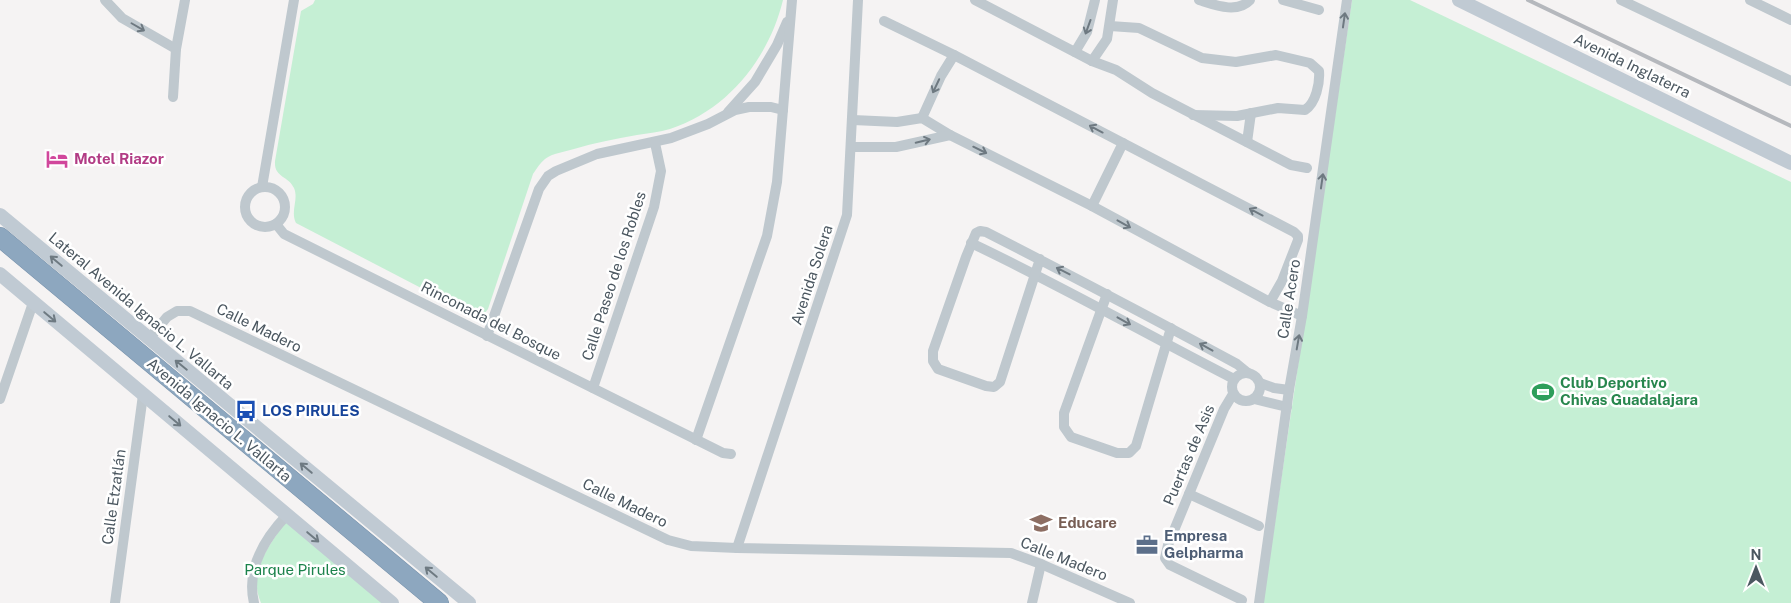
<svg xmlns="http://www.w3.org/2000/svg" width="1791" height="603" viewBox="0 0 1791 603" font-family="'Public Sans',sans-serif">
  <style>
    .green { fill: #c5efd4 }
    .lines { fill: none; stroke-linecap: round; stroke-linejoin: round }
    .highway-casing { stroke: #7892ab; stroke-width: 20 }
    .street { stroke: #bfc8ce; stroke-width: 10 }
    .secondary { stroke: #c0cad3; stroke-width: 14 }
    .highway { stroke: #8da7bf; stroke-width: 19 }
    .rail { stroke: #b5b8bd; stroke-width: 4 }
    .oneway { stroke: #6e7981 }
    .oneway2 { stroke: #6e7a82 }
    .labels { text-anchor: middle; stroke-width: 5; stroke-linejoin: round; paint-order: stroke }
    .street-label { font-size: 15px; fill: #4b5760; stroke: #fff }
    .hotel-label { font-size: 15px; font-weight: bold; fill: #b23c85; stroke: #fff; text-anchor: start }
    .leisure-label { font-size: 15px; font-weight: bold; fill: #27864d; stroke: #fff; text-anchor: start }
    .transit-label { font-size: 15px; font-weight: bold; fill: #164399; stroke: #fff; text-anchor: start }
    .education-label { font-size: 15px; font-weight: bold; fill: #785e54; stroke: #fff; text-anchor: start }
    .service-label { font-size: 15px; font-weight: bold; fill: #4e5e75; stroke: #fff; text-anchor: start }
    .park-label { font-size: 15px; fill: #1b824b; stroke: #fff }
  </style>
  <rect width="100%" height="100%" fill="#f5f3f3"/>
  <g class="green">
    <path d="M315 0H783C769 58 728 110 670 129 660 132 648 133 637 135 615 139 594 143 574 149 564 152 553 153 545 159 540 163 537 168 533 174L488 309 484 314 475 316 296 223C290 211 299 200 294 188 288 175 274 178 275 161L301 11 313 4Z"/>
    <polygon points="1352,0 1410,0 1791,182 1791,603 1263,603"/>
    <path d="M286 520 385 603H261C247 571 270 546 286 520Z"/>
  </g>
  <g class="lines">
    <g class="highway-casing">
      <polyline id="highway" points="0,237 439,603"/>
    </g>
    <g class="street">
      <polyline points="105,0 122,18 176,49"/>
      <polyline points="975,0 1092,61 1116,70 1152,93 1291,165 1307,168"/>
      <path d="M1199 0C1215 5 1237 14 1250 0"/>
      <polyline points="1283,0 1319,10"/>
      <polyline points="1621,0 1791,81"/>
      <polyline points="1750,0 1791,20"/>
      <polyline points="884,21 954,55 1294,232 1298,236 1298,240 1282,281 1270,302"/>
      <path d="M1110 26 1139 28 1202 58 1236 62 1276 55 1310 63 1319 71C1320 83 1316 103 1305 110L1278 108 1237 116 1193 115"/>
      <polyline points="1075,52 1087,32 1095,0"/>
      <polyline points="1092,61 1107,39 1113,0"/>
      <polyline points="173,97 176,49 185,0"/>
      <polyline points="728,112 755,82 777,45 787,22"/>
      <polyline points="922,118 941,76 954,55"/>
      <polyline points="853,120 897,122 922,118 950,135 1092,206 1270,302 1302,316"/>
      <polyline points="1247,142 1251,113"/>
      <polyline points="851,147 896,147 950,135"/>
      <circle cx="265" cy="207" r="20"/>
      <polyline points="262,187 294,0"/>
      <polyline points="1092,206 1123,143"/>
      <polyline points="276,224 284,234 723,453 731,454"/>
      <path d="M971 243C1060 285 1146 334 1234 379"/>
      <path d="M1040 259 1000 382 994 387 986 386 938 369 933 361V351L966 257 976 233 980 231 986 232C1070 275 1154 319 1237 364L1248 373"/>
      <polyline points="1107,294 1064,413 1064,427 1071,437 1117,453 1129,453 1136,446 1171,328"/>
      <polyline points="487,336 539,189 548,176 556,171 597,154 671,138 708,124 735,110 749,107 771,107 783,110"/>
      <polyline points="149,339 167,317 177,311 190,311 668,540 691,546 737,548 1011,553 1041,564 1130,603"/>
      <circle cx="1246" cy="387" r="14"/>
      <polyline points="1260,383 1274,388 1289,390"/>
      <polyline points="593,388 654,207 661,171 655,143"/>
      <polyline points="1233,394 1224,409 1168,545 1165,558 1170,565 1242,600"/>
      <polyline points="0,399 33,303"/>
      <polyline points="1254,399 1287,407"/>
      <polyline points="696,440 767,236 777,182 792,0"/>
      <polyline points="1189,494 1259,526"/>
      <polyline points="737,548 847,215 858,0"/>
      <polyline points="115,603 143,395"/>
      <path d="M254 603C246 569 264 539 287 515"/>
      <polyline points="1032,603 1041,564"/>
      <polyline points="1259,603 1289,390 1302,316 1347,0"/>
    </g>
    <g class="secondary">
      <polyline points="1459,0 1791,163"/>
      <polyline points="0,215 469,603"/>
      <polyline points="0,274 392,603"/>
    </g>
    <use href="#highway" class="highway"/>
    <polyline class="rail" points="1528,0 1791,126"/>
  </g>
  <defs><path id="oneway-shaft" d="M-6 0H5M1.5-3L5.5 0L1.5 3" fill="none" stroke-width="1.6" stroke-linecap="round" stroke-linejoin="round" transform="scale(1.25)"/></defs>
  <g class="oneway">
    <use href="#oneway-shaft" transform="translate(1344 20) rotate(-82)"/>
    <use href="#oneway-shaft" transform="translate(138 27) rotate(30)"/>
    <use href="#oneway-shaft" transform="translate(1088 27) rotate(110)"/>
    <use href="#oneway-shaft" transform="translate(936 86) rotate(115)"/>
    <use href="#oneway-shaft" transform="translate(1096 129) rotate(-152)"/>
    <use href="#oneway-shaft" transform="translate(923 141) rotate(-13)"/>
    <use href="#oneway-shaft" transform="translate(980 150) rotate(26)"/>
    <use href="#oneway-shaft" transform="translate(1322 181) rotate(-82)"/>
    <use href="#oneway-shaft" transform="translate(1256 212) rotate(-152)"/>
    <use href="#oneway-shaft" transform="translate(1124 224) rotate(29)"/>
    <use href="#oneway-shaft" transform="translate(1063 271) rotate(-153)"/>
    <use href="#oneway-shaft" transform="translate(1124 321) rotate(29)"/>
    <use href="#oneway-shaft" transform="translate(1298 342) rotate(-80)"/>
    <use href="#oneway-shaft" transform="translate(1206 347) rotate(-151)"/>
  </g>
  <g class="oneway2">
    <use href="#oneway-shaft" transform="translate(56 261) rotate(-140)"/>
    <use href="#oneway-shaft" transform="translate(50 317) rotate(40)"/>
    <use href="#oneway-shaft" transform="translate(181 365) rotate(-141)"/>
    <use href="#oneway-shaft" transform="translate(175 421) rotate(40)"/>
    <use href="#oneway-shaft" transform="translate(306 468) rotate(-140)"/>
    <use href="#oneway-shaft" transform="translate(313 537) rotate(40)"/>
    <use href="#oneway-shaft" transform="translate(431 572) rotate(-140)"/>
  </g>
  <defs>
    <g id="hotel-bare" transform="scale(1.725)"><path d="M-6-4.5h1.5V1H6V5H4.5V3h-9V5H-6ZM-4 0a1.8 1.8 0 1 1 3.6 0ZM.5 0V-2.5h3Q6-2.5 6 0Z" fill="#d1479c" stroke="#fff" stroke-width="2.5" paint-order="stroke"/></g>
    <g id="stadium-bare" transform="scale(1.725)"><path d="M0-5a6.5 5 0 1 0 0 10a6.5 5 0 1 0 0-10ZM-3.5-1.8h7v3.6h-7Z" fill="#2e9e5b" stroke="#fff" stroke-width="2.5" paint-order="stroke"/></g>
    <g id="bus-bare" transform="scale(1.725)"><path d="M-5-6H5V4H4V6H2V4H-2V6H-4V4H-5ZM-3.5-4V0h7V-4ZM-3.5 1.2v1.5H-2V1.2ZM2 1.2v1.5H3.5V1.2Z" fill="#1a4fb4" stroke="#fff" stroke-width="2.5" paint-order="stroke"/></g>
    <g id="school-bare" transform="scale(1.725)"><path d="M0-5L7-2L0 1L-7-2ZM-4 1L0 2.5L4 1V4Q0 6-4 4Z" fill="#8d6e63" stroke="#fff" stroke-width="2.5" paint-order="stroke"/></g>
    <g id="office-bare" transform="scale(1.725)"><path d="M-6-3h4V-5.5h4V-3h4V5H-6ZM-1-4.5V-3h2v-1.5ZM-6 0V1H6V0Z" fill="#5c6f8a" stroke="#fff" stroke-width="2.5" paint-order="stroke"/></g>
  </defs>
  <g fill-rule="evenodd">
    <use href="#hotel-bare" x="57" y="159"/>
    <use href="#stadium-bare" x="1543" y="392"/>
    <use href="#bus-bare" x="246" y="411"/>
    <use href="#school-bare" x="1041" y="523"/>
    <use href="#office-bare" x="1147" y="545"/>
  </g>
  <g class="labels">
    <g class="street-label">
      <text transform="translate(1632 66) rotate(26)" y="5">Avenida Inglaterra</text>
      <text transform="translate(812 275) rotate(-72)" y="5">Avenida Solera</text>
      <text transform="translate(614 276) rotate(-72)" y="5">Calle Paseo de los Robles</text>
      <text transform="translate(1289 299) rotate(-81)" y="5">Calle Acero</text>
      <text transform="translate(141 311) rotate(40)" y="5">Lateral Avenida Ignacio L. Vallarta</text>
      <text transform="translate(491 321) rotate(27)" y="5">Rinconada del Bosque</text>
      <text transform="translate(259 328) rotate(26)" y="5">Calle Madero</text>
      <text transform="translate(219 420) rotate(40)" y="5">Avenida Ignacio L. Vallarta</text>
      <text transform="translate(1189 455) rotate(-67)" y="5">Puertas de Asis</text>
      <text transform="translate(114 497) rotate(-82)" y="5">Calle Etzatlán</text>
      <text transform="translate(625 503) rotate(26)" y="5">Calle Madero</text>
      <text transform="translate(1064 559) rotate(22)" y="5">Calle Madero</text>
    </g>
    <g class="hotel-label">
      <text x="74" y="164">Motel Riazor</text>
    </g>
    <g class="leisure-label">
      <text x="1560" y="388">Club Deportivo<tspan x="1560" dy="17">Chivas Guadalajara</tspan></text>
    </g>
    <g class="transit-label">
      <text x="262" y="416">LOS PIRULES</text>
    </g>
    <g class="education-label">
      <text x="1058" y="528">Educare</text>
    </g>
    <g class="service-label">
      <text x="1164" y="541">Empresa<tspan x="1164" dy="17">Gelpharma</tspan></text>
    </g>
    <g class="park-label">
      <text x="295" y="575">Parque Pirules</text>
    </g>
  </g>
  <g transform="translate(1756 568)" stroke="#ffffff" stroke-width="4" paint-order="stroke">
  <path d="M0-4L9 19L0 12L-9 19Z" fill="#4b5760"/>
  <text y="-8" font-size="14" font-weight="bold" text-anchor="middle" fill="#4b5760">N</text>
  </g>
</svg>
